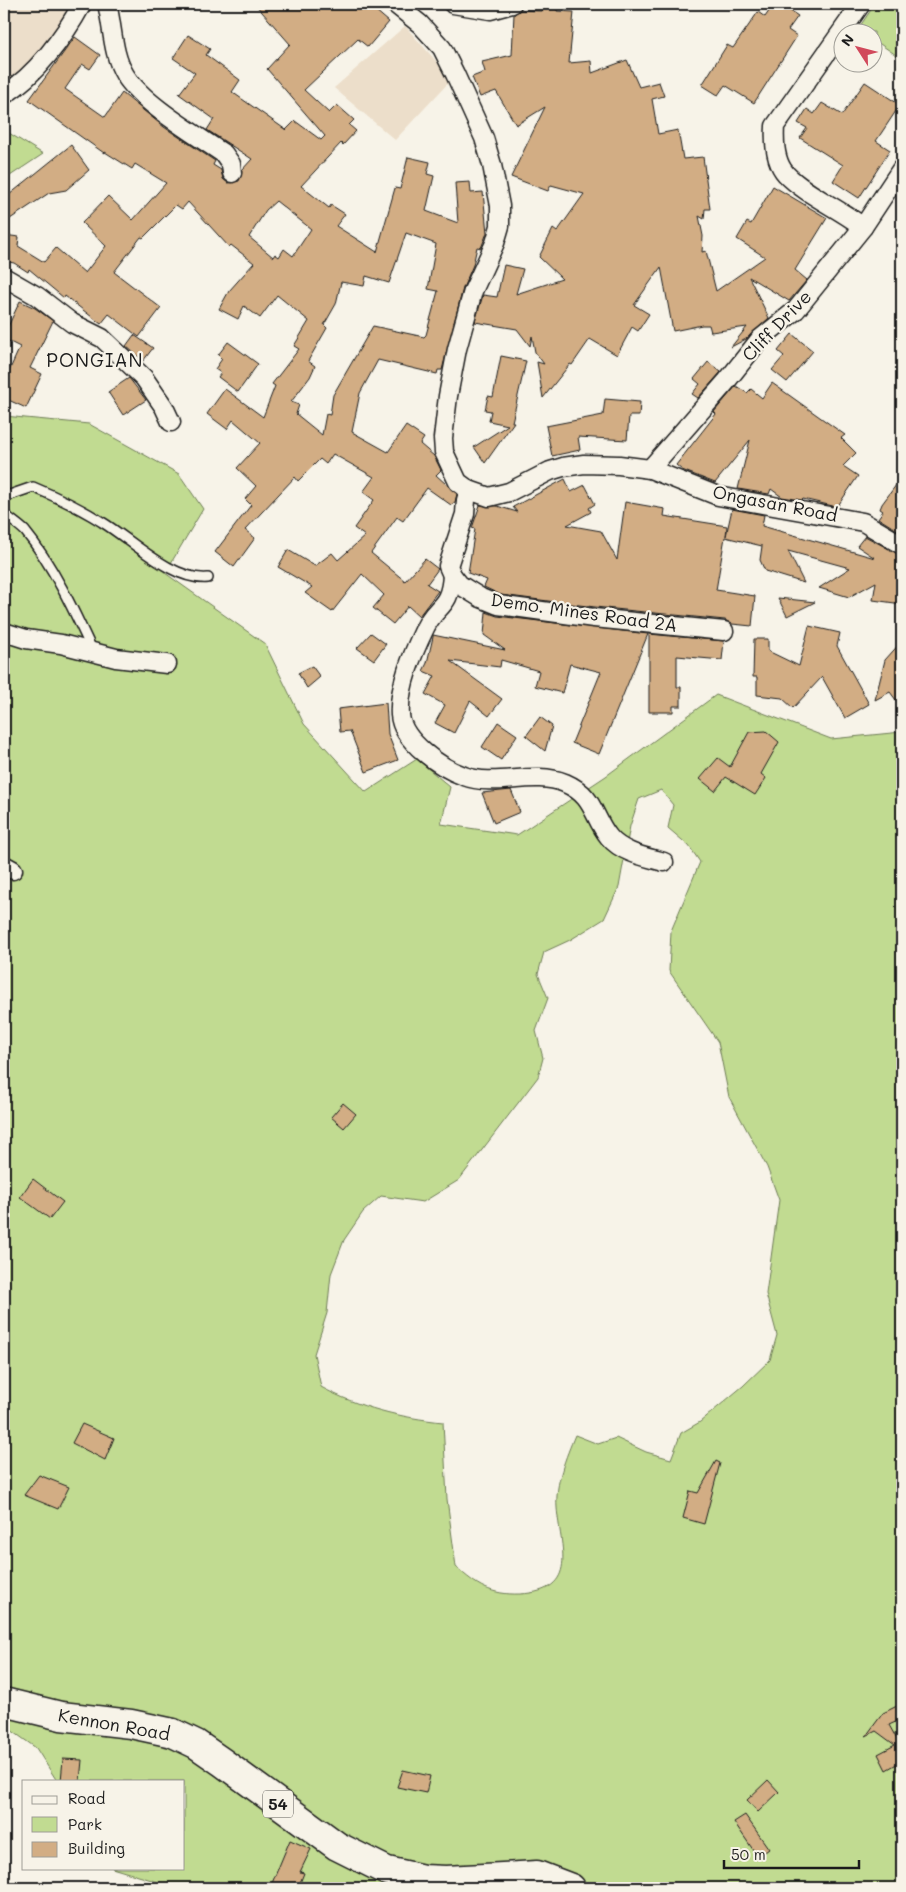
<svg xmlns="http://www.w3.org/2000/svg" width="906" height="1892" viewBox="0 0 906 1892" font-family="Mali,sans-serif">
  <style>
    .built { fill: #ecdeca }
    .green { fill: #c1db91; stroke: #6e7c56; fill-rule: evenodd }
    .building { fill: #d2ad84; stroke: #1c1c1c; fill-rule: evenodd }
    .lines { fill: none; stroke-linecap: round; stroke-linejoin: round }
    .lane-casing { stroke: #1c1c1c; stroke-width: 12 }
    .street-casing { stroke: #1c1c1c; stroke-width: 21 }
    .highway-casing { stroke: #1c1c1c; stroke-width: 31 }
    .lane { stroke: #f7f3e8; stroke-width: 9 }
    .street { stroke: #f7f3e8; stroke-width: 18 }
    .highway { stroke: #f7f3e8; stroke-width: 28 }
    .labels { text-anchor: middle; stroke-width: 4.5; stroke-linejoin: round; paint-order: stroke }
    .shield { fill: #f7f3e8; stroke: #5e5c59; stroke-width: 1 }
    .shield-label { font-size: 16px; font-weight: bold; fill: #1c1c1c }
    .street-label { font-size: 18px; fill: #1c1c1c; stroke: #f7f3e8 }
    .neighbourhood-label { font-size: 19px; letter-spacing: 1px; fill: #1c1c1c; stroke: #f7f3e8 }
  </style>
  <rect width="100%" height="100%" fill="#f7f3e8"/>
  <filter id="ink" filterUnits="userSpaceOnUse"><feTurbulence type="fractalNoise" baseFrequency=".02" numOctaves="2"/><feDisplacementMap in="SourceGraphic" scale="10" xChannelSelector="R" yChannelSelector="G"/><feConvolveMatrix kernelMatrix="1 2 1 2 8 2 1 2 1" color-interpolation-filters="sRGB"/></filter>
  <g filter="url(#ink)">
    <g class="built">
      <polygon points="4,4 73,4 44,48 4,88"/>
      <polygon points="405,26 452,79 395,140 334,88"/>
    </g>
    <g class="green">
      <polygon points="875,4 902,4 902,59 874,40 874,32 863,32 858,29"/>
      <polygon points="4,130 43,154 4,180"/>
      <path d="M4 416 89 424 179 474 203 509 165 573 265 644 304 724 366 792 417 759 450 787 441 824 517 835 606 776 716 695 831 739 902 732V1888H178L112 1868H184V1781H57L36 1748 4 1725ZM661 790 673 805 668 828 689 846 700 862 671 931 669 971 718 1042 729 1097 767 1167 779 1200 766 1294 777 1335 770 1360 743 1386 700 1422 681 1433 671 1459 646 1452 616 1438 598 1444 575 1435C566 1457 555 1483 557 1508 560 1547 581 1591 520 1594 491 1595 477 1586 456 1567L447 1499 443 1422C402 1418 357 1407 321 1387L314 1354 327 1313 331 1274 344 1240 363 1212 381 1196 423 1202 459 1180 538 1077 543 1058 536 1031 548 998 538 974 544 952 570 940 604 919 619 887 630 826 639 799Z"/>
    </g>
    <g class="building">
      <path d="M255 4H368L389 22 368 47 358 39 304 90 329 113 337 105 354 120 349 125 356 131 343 145 341 143 301 186 329 208 331 205 345 214 336 226 377 252 395 188 400 189 408 157 430 162 427 174 434 176 426 211 458 223 455 183 470 182 471 193 483 192 487 233 481 248 477 247 473 265 463 288 442 370H438L437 374 378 360 360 393 352 432 388 452 406 426 424 438 420 444 434 456 441 470 436 475 457 494 455 502 451 505 427 488 403 521 397 517 371 553 405 581 425 559 438 569 427 584 438 591 419 616 408 606 393 624 373 608 384 595 362 574 332 612 305 593 312 587 278 567 288 550 315 566 332 553 338 560 365 536 354 528 374 500 363 492 374 477 333 454 326 464 320 459 298 481 295 477 245 530 255 538 234 567 215 552 251 505 245 499 256 486 237 468 260 443 233 420 227 429 207 414 225 389 263 417 275 386 272 384 299 349 294 346 309 321 277 295 260 318 244 306 238 319 219 309 229 291 254 263 231 245 229 247 188 202 182 209 176 205 143 238 141 237 114 272 161 308 139 337 109 314 101 324 65 296 64 298 29 269 28 272 14 263 4 261V235L19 237 18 246 44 262 56 248 85 273 106 246 82 223 108 196 133 220 166 183 135 164 132 169 105 152 104 153 29 100 75 37 100 55 90 69 82 64 65 89 105 117 122 93 164 127 215 161 213 165 221 170 223 179 228 183 239 181 242 170 252 159 207 130 214 119 179 94 195 73 173 58 188 35 210 49 206 55 240 80 232 92 286 130 295 121 321 140 325 136 267 69 290 44ZM276 201 311 229 293 256 284 249 279 257 275 254 273 257 249 237 266 210ZM406 233 436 244 428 289 438 291 426 335 424 337 373 326 333 395 330 415 326 414 322 435 296 414 299 405 291 402 310 377 315 366 308 361 327 328 324 325 336 304 341 282 364 286 366 276 389 283Z"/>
      <polygon points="543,4 557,4 557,11 574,12 569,63 591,61 592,73 627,60 639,87 659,82 664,96 652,99 658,134 678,130 683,159 703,157 710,209 705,209 704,219 699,216 703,236 702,252 706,251 716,291 765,257 737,239 747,222 751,224 773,186 827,218 795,270 807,280 789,301 749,277 769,318 746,339 731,347 747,327 711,332 709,325 702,325 673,331 661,267 634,305 649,314 638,331 632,327 617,355 590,339 572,365 570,364 543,398 537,362 544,364 535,352 532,336 530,346 517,329 475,322 483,295 497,297 504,265 523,269 516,294 562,279 539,257 553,229 557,232 584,194 551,185 548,191 511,177 545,107 516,125 496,91 480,97 472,77 485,72 482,62 512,55 514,14 520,10 542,11"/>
      <polygon points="774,4 780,4 798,16 788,30 797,36 754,103 725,85 718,95 702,85 727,45 733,48 758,12 765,17"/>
      <polygon points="865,82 900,105 876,141 890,150 859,198 833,181 843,165 800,138 807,128 798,123 807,109 814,114 822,103 842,115"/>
      <polygon points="71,145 89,170 66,190 49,193 4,223 4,199"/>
      <polygon points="20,301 35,308 53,321 30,368 42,374 26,408 4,398 4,382 20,347 4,339 4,335"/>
      <polygon points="792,334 813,351 787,382 772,370 784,356 778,351"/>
      <polygon points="134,335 153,348 143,361 126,346"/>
      <polygon points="228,342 258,364 238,392 218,377 221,373 215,369 222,359 218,355"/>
      <polygon points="501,356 526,361 512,422 514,422 485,463 474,447 508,425 489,421 491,411 485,410 488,396 493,397"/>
      <polygon points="708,362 721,372 698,398 692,394 700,384 694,379"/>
      <polygon points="129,378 146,400 123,415 108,392"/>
      <polygon points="772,383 845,435 841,438 856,453 843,466 858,476 837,507 803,499 802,500 782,497 771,489 769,494 738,489 750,440 715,483 682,470 676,465 716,414 714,412 736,386 747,393 751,389 762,398"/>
      <polygon points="605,399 640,402 639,416 629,416 627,440 578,437 580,450 552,456 546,426 603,415"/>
      <polygon points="902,477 902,533 878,518 883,511 880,509 882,504"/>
      <polygon points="565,479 571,492 585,485 595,504 589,508 591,512 567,525 601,531 617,560 625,502 665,509 664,516 727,526 726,536 732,509 764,515 762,526 875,558 857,546 865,536 902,556 902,604 873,600 876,582 849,597 819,588 850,568 788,551 804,583 765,571 760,560 762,546 725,537 716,590 755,596 752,626 732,624 725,620 595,607 501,595 484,587 487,580 468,573 475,529 472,528 480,505 497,506 517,512 513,507"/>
      <polygon points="778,598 815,602 787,616"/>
      <polygon points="486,612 497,616 648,634 599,754 572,743 601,672 570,664 562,693 535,686 539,671 501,660 500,667 450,661 502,699 489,716 470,701 454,733 435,723 445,705 425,694 435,676 423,671 427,663 433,637 433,635 505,650 484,635"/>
      <polygon points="809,626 840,633 837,646 869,704 845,718 822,677 793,708 782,698 757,695 757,677 753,677 754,639 768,639 768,651 799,666"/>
      <polygon points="371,633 386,644 374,660 357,648"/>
      <polygon points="649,634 724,641 722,660 677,656 677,687 681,687 681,706 673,706 673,712 649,712"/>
      <polygon points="902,641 902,708 890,692 875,700 885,660"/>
      <polygon points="312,666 320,677 307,688 298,673"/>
      <polygon points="386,703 388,734 398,760 366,772 350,731 340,732 338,709"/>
      <polygon points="540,717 552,726 545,751 526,736"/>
      <polygon points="498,722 517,735 501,760 482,747"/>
      <polygon points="766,731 779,742 761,774 766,778 755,795 726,777 715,791 700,779 718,758 730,767 749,732"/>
      <polygon points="511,790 520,812 494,823 482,793"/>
      <polygon points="343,1103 356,1114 344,1128 331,1117"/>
      <polygon points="33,1179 63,1202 50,1219 20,1197"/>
      <polygon points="82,1424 114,1438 105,1460 72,1443"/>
      <polygon points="716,1461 720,1463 704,1524 683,1518 690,1491 698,1493"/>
      <polygon points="39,1475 69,1487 58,1509 24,1495"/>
      <polygon points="897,1706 902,1719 889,1725 899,1743 902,1741 902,1761 886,1770 878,1754 895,1745 876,1731 866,1736 883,1713"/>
      <polygon points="63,1759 82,1760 80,1781 61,1781"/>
      <polygon points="403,1770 430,1776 426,1793 397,1787"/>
      <polygon points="768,1780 779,1792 758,1812 747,1800"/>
      <polygon points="745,1815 769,1849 758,1857 734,1822"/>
      <polygon points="290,1840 311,1849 300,1872 304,1873 298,1888 270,1888"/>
    </g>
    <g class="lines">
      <g class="lane-casing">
        <g id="lane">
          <path d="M4 497 33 487C57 497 80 508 102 522 132 540 172 581 208 578"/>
          <path d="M4 514C11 520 19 525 25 531 53 565 75 613 93 652"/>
        </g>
      </g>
      <g class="street-casing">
        <g id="street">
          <path d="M107 4C113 27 112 54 125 75 143 104 195 134 224 154L231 164 232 173"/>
          <polyline points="395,4 420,24 442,48 455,74 484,138 492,165 500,206 500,226 495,243 473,291 457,349 448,396 443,438 444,452 458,482 469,490 489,497 509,492 550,471 563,467 584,464 619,465 650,469 718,496 863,522 902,545"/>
          <polyline points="453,4 490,10 512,4"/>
          <path d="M861 4 775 126C774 142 775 162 786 174 805 194 840 209 863 227"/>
          <path d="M4 95C36 75 64 37 82 4"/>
          <polyline points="4,277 37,296 72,323 102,338 144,378 164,407 171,422"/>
          <polyline points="650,469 726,382 760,339 796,310 863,227 902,168"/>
          <polyline points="469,490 466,500 465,514 448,566 452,575 460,585 481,598 498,605 594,618 724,631"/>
          <path d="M452 575C450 609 436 604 425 628 413 653 398 687 400 715 402 741 441 768 464 776 496 788 533 770 565 783 595 796 592 816 609 837 622 853 646 857 664 862"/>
          <polyline points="4,632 26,639 61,644 116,658 167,664"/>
          <polyline points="4,865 13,870"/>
        </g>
      </g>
      <g class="highway-casing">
        <polyline id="highway" points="4,1702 61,1716 131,1724 173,1733 196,1744 222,1762 337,1846 387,1871 423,1879 446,1880 537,1875 571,1888"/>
      </g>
      <use href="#lane" class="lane"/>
      <use href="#street" class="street"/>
      <use href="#highway" class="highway"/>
    </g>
  </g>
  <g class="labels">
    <rect class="shield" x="263" y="1790.5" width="30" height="27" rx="4"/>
    <g class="shield-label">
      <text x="278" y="1810">54</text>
    </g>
    <g class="street-label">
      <text transform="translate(777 326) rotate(-46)" y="6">Cliff Drive</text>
      <text transform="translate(775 504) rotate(11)" y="6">Ongasan Road</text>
      <text transform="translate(584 613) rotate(8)" y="6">Demo. Mines Road 2A</text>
      <text transform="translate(114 1725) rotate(10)" y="6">Kennon Road</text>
    </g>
    <g class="neighbourhood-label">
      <text x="95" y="367">PONGIAN</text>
    </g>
  </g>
  <rect width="906" height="1892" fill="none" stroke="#f7f3e8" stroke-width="20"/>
  <rect x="10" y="10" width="886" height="1872" fill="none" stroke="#1c1c1c" stroke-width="2" filter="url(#ink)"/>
  <rect x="22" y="1780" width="162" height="90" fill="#f7f3e8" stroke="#9f9d96"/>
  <rect x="32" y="1796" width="25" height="8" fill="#f7f3e8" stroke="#9f9d96"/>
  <text x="68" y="1804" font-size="15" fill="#1c1c1c">Road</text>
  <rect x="32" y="1817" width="25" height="15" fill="#c1db91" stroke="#9f9d96"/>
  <text x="68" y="1830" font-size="15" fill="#1c1c1c">Park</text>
  <rect x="32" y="1842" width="25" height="15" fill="#d2ad84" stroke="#9f9d96"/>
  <text x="68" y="1854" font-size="15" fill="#1c1c1c">Building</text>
  <g transform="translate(858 48) rotate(306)"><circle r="24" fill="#f7f3e8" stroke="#9f9d96"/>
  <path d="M0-4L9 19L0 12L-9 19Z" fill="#d1495b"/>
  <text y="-8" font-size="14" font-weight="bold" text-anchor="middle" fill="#1c1c1c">N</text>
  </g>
  <path d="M724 1860v8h135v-8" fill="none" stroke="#1c1c1c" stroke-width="2.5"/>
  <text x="731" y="1860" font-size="15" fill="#1c1c1c" stroke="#f7f3e8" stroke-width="4" paint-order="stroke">50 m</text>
</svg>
